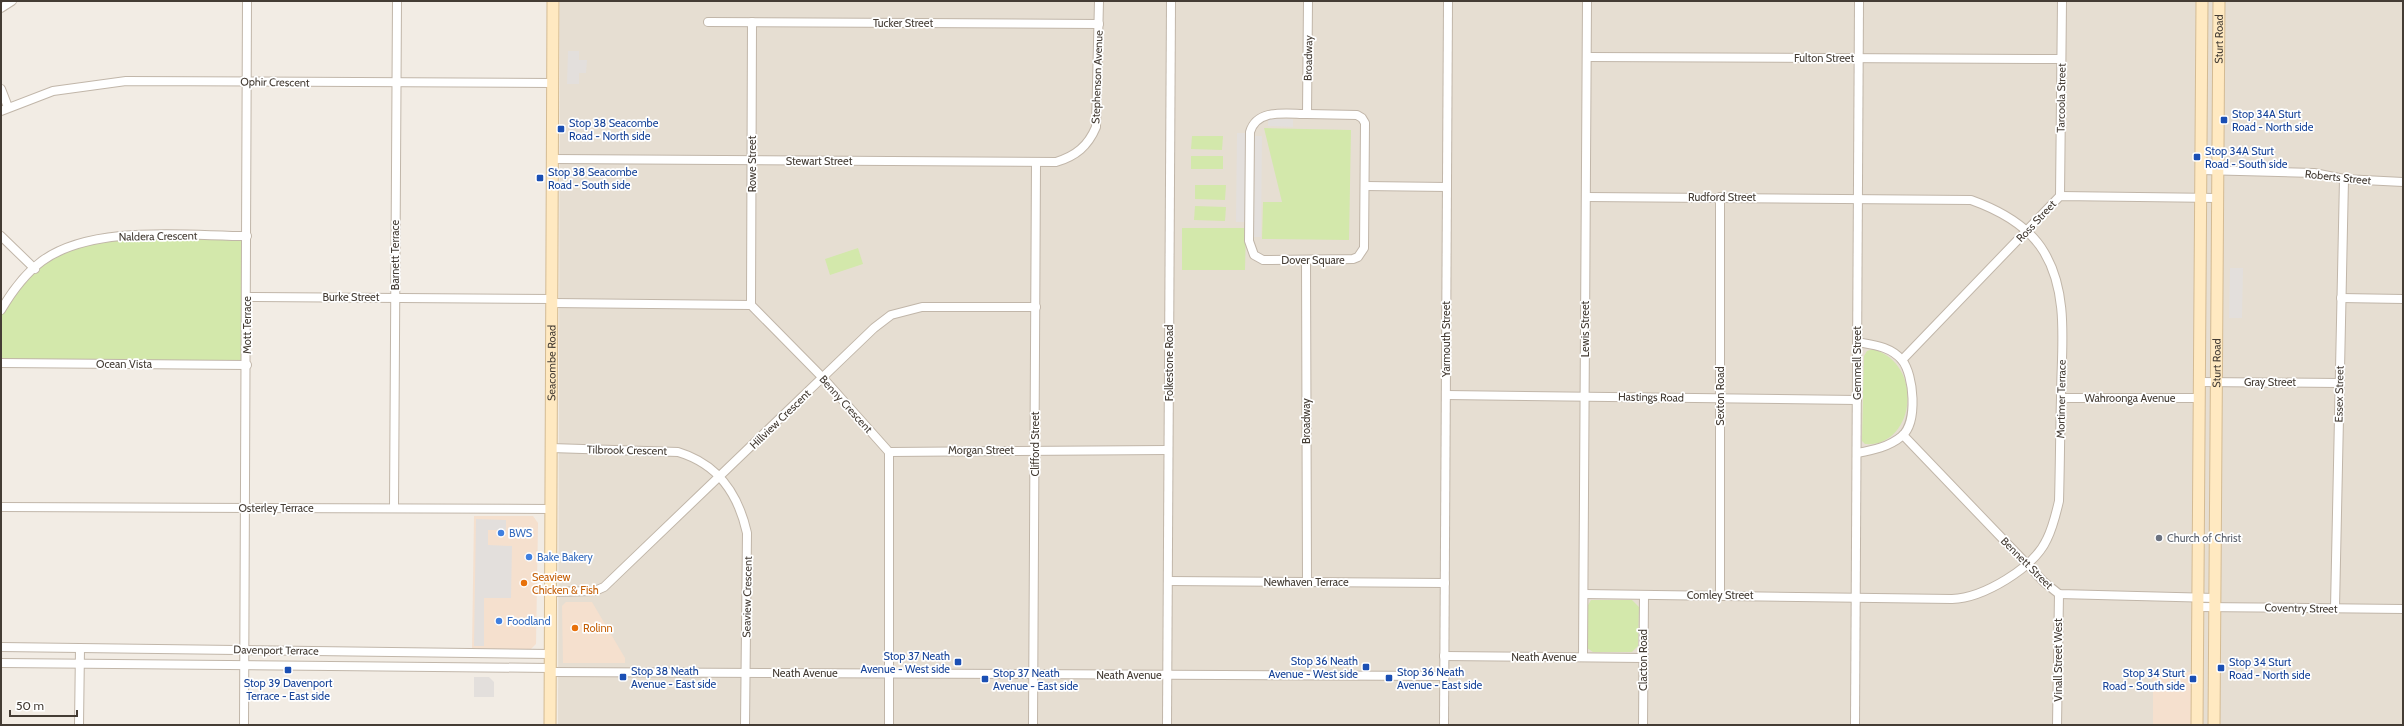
<svg xmlns="http://www.w3.org/2000/svg" width="2404" height="726" viewBox="0 0 2404 726" font-family="Cabin,sans-serif">
  <style>
    .residential { fill: #e6ded2 }
    .commercial { fill: #f5e0ce }
    .green { fill: #d3e8ab }
    .parking { fill: #e3dfdc }
    .lines { fill: none; stroke-linecap: round; stroke-linejoin: round }
    .street-casing { stroke: #c1b6a9; stroke-width: 10 }
    .secondary-casing { stroke: #d4bb93; stroke-width: 13 }
    .street { stroke: #fff; stroke-width: 8 }
    .secondary { stroke: #ffe9c1; stroke-width: 11 }
    .transit-dot { fill: #1a4fb4; stroke: #fff; stroke-width: 1.5 }
    .shop-dot { fill: #3f7fe0; stroke: #fff; stroke-width: 1.5 }
    .worship-dot { fill: #6b7280; stroke: #fff; stroke-width: 1.5 }
    .food-dot { fill: #e8710a; stroke: #fff; stroke-width: 1.5 }
    .labels { text-anchor: middle; stroke-width: 3.5; stroke-linejoin: round; paint-order: stroke }
    .street-label { font-size: 11px; fill: #443c34; stroke: #fff }
    .transit-label { font-size: 11px; fill: #164399; stroke: #fff; text-anchor: start }
    .shop-label { font-size: 11px; fill: #366cbe; stroke: #fff; text-anchor: start }
    .worship-label { font-size: 11px; fill: #5b616d; stroke: #fff; text-anchor: start }
    .food-label { font-size: 11px; fill: #c56008; stroke: #fff; text-anchor: start }
  </style>
  <rect width="100%" height="100%" fill="#f2ece4"/>
  <polygon class="residential" points="560,1 2403,1 2403,725 558,725"/>
  <g class="commercial">
    <polygon points="474,516 533,516 538,523 536,644 531,649 472,649"/>
    <polygon points="566,602 592,602 625,658 625,663 563,663 562,606"/>
    <polygon points="2153,671 2194,672 2194,725 2153,725"/>
  </g>
  <g class="green">
    <polygon points="1264,128 1351,130 1349,240 1262,239 1263,202 1282,202"/>
    <polygon points="1192,136 1223,136 1222,150 1191,149"/>
    <rect x="1191" y="156" width="32" height="13"/>
    <polygon points="1195,185 1226,185 1225,200 1195,199"/>
    <polygon points="1195,206 1226,207 1225,221 1194,220"/>
    <polygon points="1182,228 1246,228 1245,270 1182,270"/>
    <polygon points="119,237 246,238 244,363 1,361 1,314 14,294 43,263 84,244"/>
    <polygon points="858,248 863,264 830,275 825,259"/>
    <path d="M1873 349C1926 365 1914 448 1865 444L1862 441 1864 356 1867 351Z"/>
    <polygon points="1591,600 1632,600 1639,607 1638,646 1632,652 1593,652 1587,648 1587,607"/>
  </g>
  <g class="parking">
    <polygon points="568,51 579,51 579,60 587,60 586,73 579,73 579,84 567,84"/>
    <polygon points="1268,118 1293,119 1293,127 1268,126"/>
    <polygon points="1237,133 1247,133 1246,222 1236,222"/>
    <polygon points="1255,136 1262,136 1261,237 1254,237"/>
    <polygon points="2230,268 2243,268 2242,318 2229,318"/>
    <polygon points="476,519 506,520 506,530 488,530 488,545 512,546 511,598 484,598 484,646 474,646"/>
    <polygon points="474,677 489,677 494,682 494,697 474,697"/>
  </g>
  <g class="lines">
    <g class="street-casing">
      <g id="street">
        <polyline points="1,8 12,1"/>
        <polyline points="708,22 1099,24"/>
        <polyline points="1587,57 2061,59"/>
        <polyline points="1,89 8,107"/>
        <polyline points="1,111 53,91 126,81 553,83"/>
        <path d="M1307 114 1357 115 1362 118 1365 123 1364 248 1358 257 1353 259 1263 260 1254 255 1249 241 1250 132C1257 108 1287 114 1307 114Z"/>
        <polyline points="1307,114 1308,1"/>
        <path d="M552 159 1056 162C1076 156 1088 146 1096 127L1099 1"/>
        <polyline points="2201,170 2314,173 2344,179 2403,182"/>
        <polyline points="1365,186 1447,187"/>
        <polyline points="2060,196 2062,1"/>
        <polyline points="1720,197 1720,595"/>
        <polyline points="1,236 35,269"/>
        <polyline points="1306,260 1307,582"/>
        <polyline points="247,297 552,299"/>
        <polyline points="2341,298 2403,299"/>
        <polyline points="552,303 751,305 823,378 889,452 889,725"/>
        <polyline points="751,305 752,22"/>
        <path d="M1 310C11 293 26 273 42 261 93 224 187 236 247 236"/>
        <polyline points="1902,360 2060,196 2217,198"/>
        <polyline points="1,363 247,365"/>
        <polyline points="2200,382 2339,383"/>
        <polyline points="1446,395 1857,400"/>
        <polyline points="2061,398 2200,398"/>
        <polyline points="1903,435 2044,582 2059,594 2215,598"/>
        <path d="M551 448 678 452C718 464 738 493 747 533L745 725"/>
        <polyline points="889,452 1168,450"/>
        <path d="M1857 453C1873 450 1889 447 1902 436 1918 422 1914 375 1902 360 1890 346 1873 345 1857 342"/>
        <polyline points="1,507 551,509"/>
        <polyline points="394,508 397,1"/>
        <polyline points="1168,581 1445,583"/>
        <polyline points="550,592 595,591 604,587 874,328 891,315 922,307 1036,307"/>
        <path d="M1584 594 1952 599C1983 598 2034 568 2047 539 2053 527 2056 514 2059 501 2060 467 2060 432 2061 398 2061 350 2070 295 2044 252 2028 225 1999 210 1971 200L1586 197"/>
        <polyline points="2199,607 2403,609"/>
        <polyline points="2335,608 2344,179"/>
        <polyline points="1,647 550,654"/>
        <polyline points="1444,656 1643,658"/>
        <polyline points="1583,657 1587,1"/>
        <polyline points="1,663 550,668"/>
        <polyline points="550,672 1445,676"/>
        <polyline points="79,725 80,648"/>
        <polyline points="244,725 247,1"/>
        <polyline points="1033,725 1036,163"/>
        <polyline points="1167,725 1171,1"/>
        <polyline points="1444,725 1448,1"/>
        <polyline points="1643,725 1644,595"/>
        <polyline points="1855,725 1859,1"/>
        <polyline points="2057,725 2059,594"/>
      </g>
    </g>
    <g class="secondary-casing">
      <g id="secondary">
        <path id="s1" d="M550 725 553 1"/>
        <polyline points="2197,725 2202,1"/>
        <path id="s2" d="M2214 725 2219 1"/>
      </g>
    </g>
    <use href="#street" class="street"/>
    <use href="#secondary" class="secondary"/>
  </g>
  <g class="transit-dot">
    <rect x="2220" y="116" width="8" height="8" rx="2"/>
    <rect x="557" y="125" width="8" height="8" rx="2"/>
    <rect x="2193" y="153" width="8" height="8" rx="2"/>
    <rect x="536" y="174" width="8" height="8" rx="2"/>
    <rect x="954" y="658" width="8" height="8" rx="2"/>
    <rect x="1362" y="663" width="8" height="8" rx="2"/>
    <rect x="2217" y="664" width="8" height="8" rx="2"/>
    <rect x="284" y="666" width="8" height="8" rx="2"/>
    <rect x="619" y="673" width="8" height="8" rx="2"/>
    <rect x="1385" y="674" width="8" height="8" rx="2"/>
    <rect x="981" y="675" width="8" height="8" rx="2"/>
    <rect x="2189" y="675" width="8" height="8" rx="2"/>
  </g>
  <g class="shop-dot">
    <circle cx="501" cy="533" r="4"/>
    <circle cx="529" cy="557" r="4"/>
    <circle cx="499" cy="621" r="4"/>
  </g>
  <circle class="worship-dot" cx="2159" cy="538" r="4"/>
  <g class="food-dot">
    <circle cx="524" cy="583" r="4"/>
    <circle cx="575" cy="628" r="4"/>
  </g>
  <g class="labels">
    <g class="street-label">
      <text x="903" y="27">Tucker Street</text>
      <text dy="4" stroke="none"><textPath href="#s2" startOffset="686">Sturt Road</textPath></text>
      <text transform="translate(1308 58) rotate(-89)" y="4">Broadway</text>
      <text x="1824" y="62">Fulton Street</text>
      <text transform="translate(1097 77) rotate(-88)" y="4">Stephenson Avenue</text>
      <text transform="translate(275 82) rotate(1)" y="4">Ophir Crescent</text>
      <text transform="translate(2061 98) rotate(-89)" y="4">Tarcoola Street</text>
      <text x="819" y="165">Stewart Street</text>
      <text transform="translate(752 164) rotate(-90)" y="4">Rowe Street</text>
      <text transform="translate(2338 177) rotate(6)" y="4">Roberts Street</text>
      <text x="1722" y="201">Rudford Street</text>
      <text transform="translate(2036 221) rotate(-47)" y="4">Ross Street</text>
      <text transform="translate(158 236) rotate(-1)" y="4">Naldera Crescent</text>
      <text transform="translate(395 255) rotate(-90)" y="4">Barnett Terrace</text>
      <text x="1313" y="264">Dover Square</text>
      <text x="351" y="301">Burke Street</text>
      <text transform="translate(247 325) rotate(-90)" y="4">Mott Terrace</text>
      <text transform="translate(1585 329) rotate(-90)" y="4">Lewis Street</text>
      <text transform="translate(1446 339) rotate(-90)" y="4">Yarmouth Street</text>
      <text dy="4" stroke="none"><textPath href="#s1" startOffset="362">Seacombe Road</textPath></text>
      <text transform="translate(1169 363) rotate(-90)" y="4">Folkestone Road</text>
      <text transform="translate(1857 363) rotate(-90)" y="4">Gemmell Street</text>
      <text dy="4" stroke="none"><textPath href="#s2" startOffset="362">Sturt Road</textPath></text>
      <text x="124" y="368">Ocean Vista</text>
      <text x="2270" y="386">Gray Street</text>
      <text transform="translate(2339 394) rotate(-89)" y="4">Essex Street</text>
      <text transform="translate(1720 396) rotate(-90)" y="4">Sexton Road</text>
      <text transform="translate(1651 397) rotate(1)" y="4">Hastings Road</text>
      <text x="2130" y="402">Wahroonga Avenue</text>
      <text transform="translate(2061 399) rotate(-89)" y="4">Mortimer Terrace</text>
      <text transform="translate(846 404) rotate(48)" y="4">Benny Crescent</text>
      <text transform="translate(780 419) rotate(-44)" y="4">Hillview Crescent</text>
      <text transform="translate(1306 421) rotate(-90)" y="4">Broadway</text>
      <text transform="translate(1035 444) rotate(-90)" y="4">Clifford Street</text>
      <text transform="translate(627 450) rotate(1)" y="4">Tilbrook Crescent</text>
      <text x="981" y="454">Morgan Street</text>
      <text x="276" y="512">Osterley Terrace</text>
      <text transform="translate(2027 563) rotate(45)" y="4">Bennett Street</text>
      <text x="1306" y="586">Newhaven Terrace</text>
      <text x="1720" y="599">Comley Street</text>
      <text transform="translate(747 597) rotate(-89)" y="4">Seaview Crescent</text>
      <text transform="translate(2301 608) rotate(1)" y="4">Coventry Street</text>
      <text transform="translate(276 650) rotate(1)" y="4">Davenport Terrace</text>
      <text x="1544" y="661">Neath Avenue</text>
      <text transform="translate(1643 660) rotate(-90)" y="4">Clacton Road</text>
      <text transform="translate(2058 660) rotate(-90)" y="4">Vinall Street West</text>
      <text x="805" y="677">Neath Avenue</text>
      <text x="1129" y="679">Neath Avenue</text>
    </g>
    <g class="transit-label">
      <text x="2232" y="118">Stop 34A Sturt<tspan x="2232" dy="13">Road - North side</tspan></text>
      <text x="569" y="127">Stop 38 Seacombe<tspan x="569" dy="13">Road - North side</tspan></text>
      <text x="2205" y="155">Stop 34A Sturt<tspan x="2205" dy="13">Road - South side</tspan></text>
      <text x="548" y="176">Stop 38 Seacombe<tspan x="548" dy="13">Road - South side</tspan></text>
      <text x="950" y="660" text-anchor="end">Stop 37 Neath<tspan x="950" dy="13">Avenue - West side</tspan></text>
      <text x="1358" y="665" text-anchor="end">Stop 36 Neath<tspan x="1358" dy="13">Avenue - West side</tspan></text>
      <text x="2229" y="666">Stop 34 Sturt<tspan x="2229" dy="13">Road - North side</tspan></text>
      <text x="631" y="675">Stop 38 Neath<tspan x="631" dy="13">Avenue - East side</tspan></text>
      <text x="1397" y="676">Stop 36 Neath<tspan x="1397" dy="13">Avenue - East side</tspan></text>
      <text x="993" y="677">Stop 37 Neath<tspan x="993" dy="13">Avenue - East side</tspan></text>
      <text x="2185" y="677" text-anchor="end">Stop 34 Sturt<tspan x="2185" dy="13">Road - South side</tspan></text>
      <text x="288" y="687" text-anchor="middle">Stop 39 Davenport<tspan x="288" dy="13">Terrace - East side</tspan></text>
    </g>
    <g class="shop-label">
      <text x="509" y="537">BWS</text>
      <text x="537" y="561">Bake Bakery</text>
      <text x="507" y="625">Foodland</text>
    </g>
    <g class="worship-label">
      <text x="2167" y="542">Church of Christ</text>
    </g>
    <g class="food-label">
      <text x="532" y="581">Seaview<tspan x="532" dy="13">Chicken &amp; Fish</tspan></text>
      <text x="583" y="632">Rolinn</text>
    </g>
  </g>
  <rect width="2404" height="726" fill="none" stroke="#443c34" stroke-width="4"/>
  <path d="M10 710v6h67v-6" fill="none" stroke="#443c34" stroke-width="2"/>
  <text x="16" y="710" font-size="12" fill="#443c34" stroke="#ffffff" stroke-width="3" paint-order="stroke">50 m</text>
</svg>
